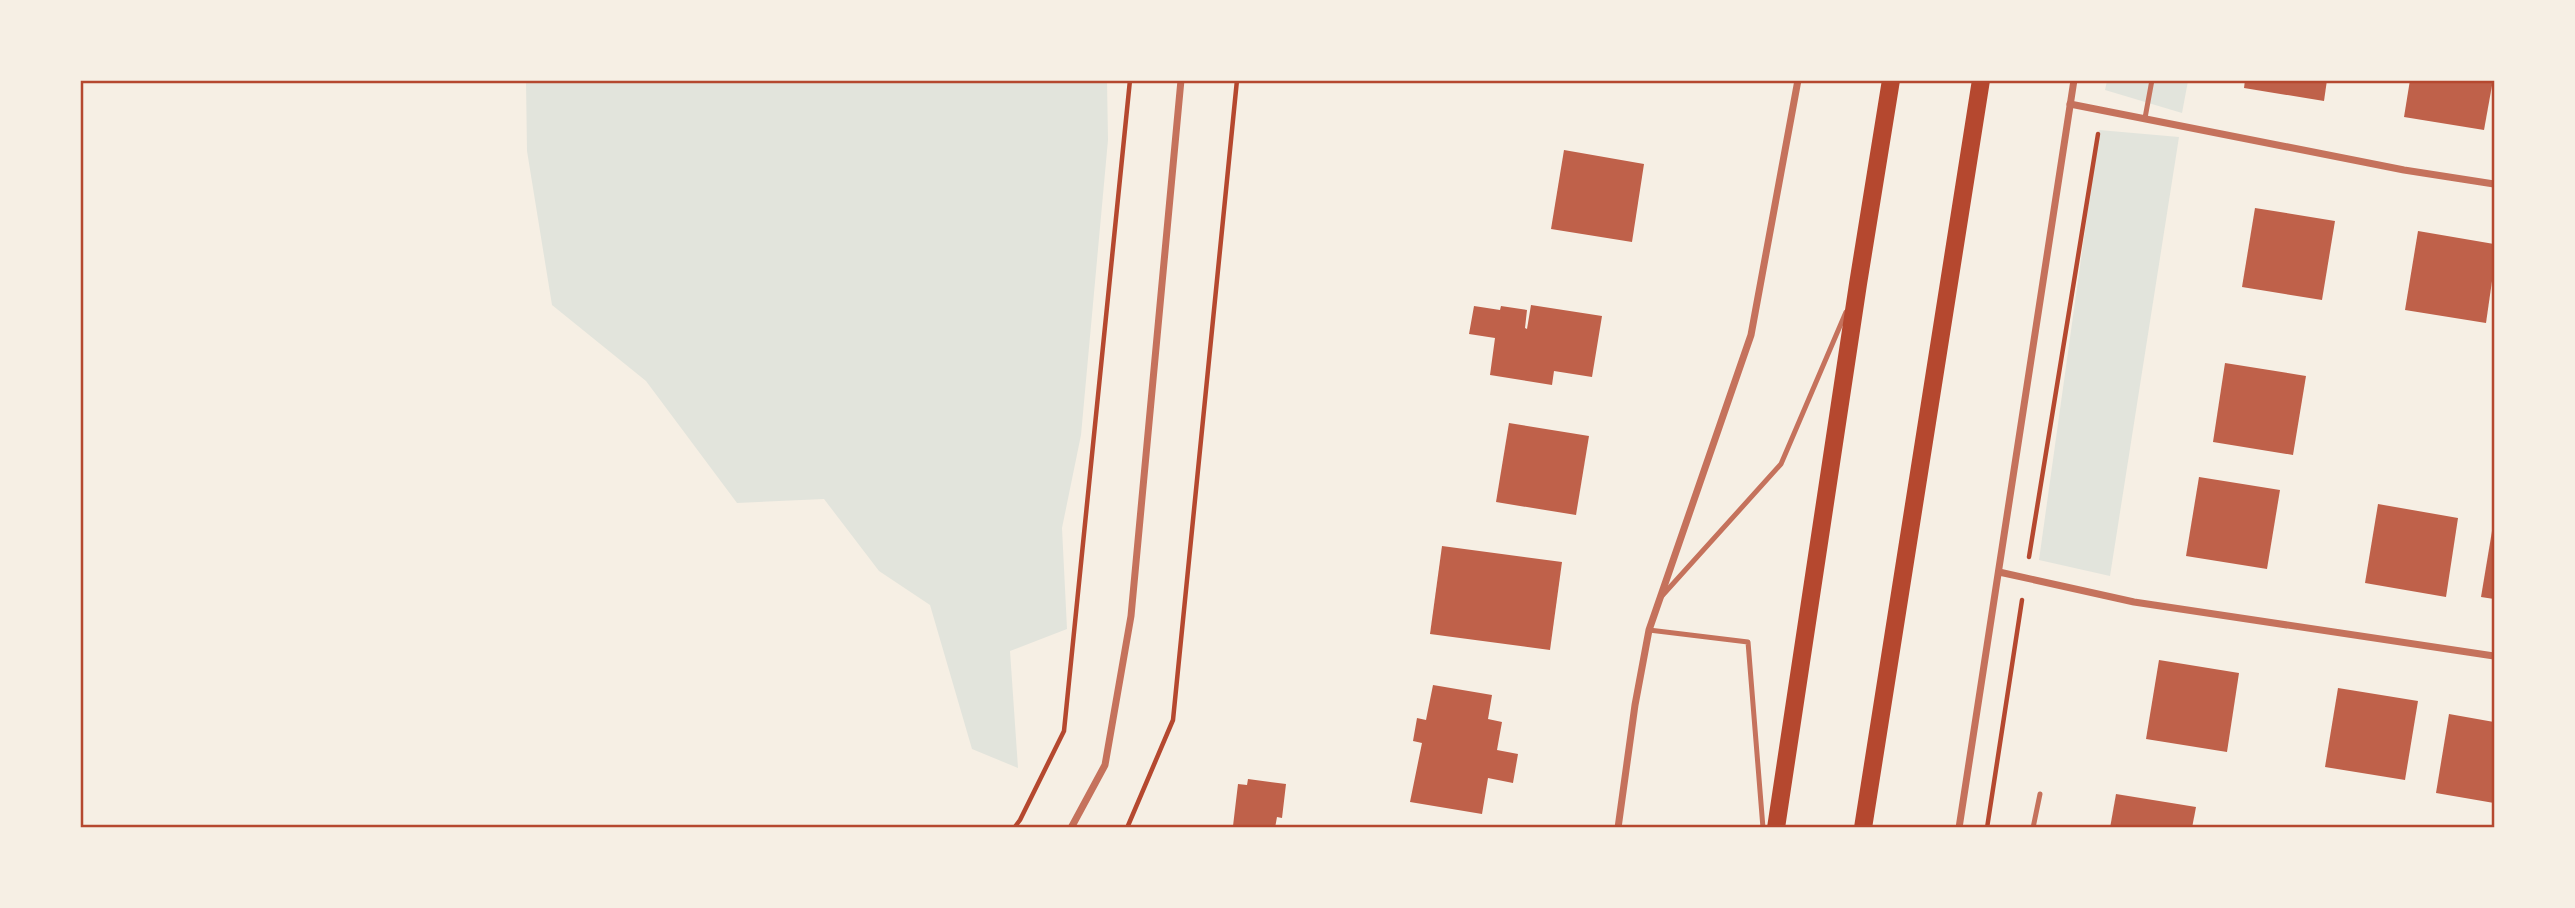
<svg xmlns="http://www.w3.org/2000/svg" width="2575" height="908" viewBox="0 0 2575 908" font-family="Rubik,sans-serif">
  <style>
    .green { fill: #e2e4dc }
    .building { fill: #bf614a }
    .lines { fill: none; stroke-linecap: round; stroke-linejoin: round }
    .path { stroke: #b5482f; stroke-width: 4.5 }
    .service { stroke: #c5725c; stroke-width: 5 }
    .minor { stroke: #c5725c; stroke-width: 7 }
    .primary { stroke: #b5482f; stroke-width: 18 }
    .neatline { fill: none; stroke: #b5482f; stroke-width: 2.5 }
  </style>
  <rect width="100%" height="100%" fill="#f6efe4"/>
  <g class="green">
    <polygon points="526,81 1107,81 1108,140 1081,435 1062,528 1067,629 1010,651 1018,768 972,749 930,605 879,571 824,499 737,503 646,381 552,305 527,151"/>
    <polygon points="2107,81 2188,81 2182,113 2105,90"/>
    <polygon points="2099,130 2179,137 2110,576 2039,560"/>
  </g>
  <g class="building">
    <polygon points="2245,80 2327,80 2324,101 2244,88"/>
    <polygon points="2410,80 2493,80 2484,130 2404,117"/>
    <polygon points="1564,150 1644,164 1632,242 1551,229"/>
    <polygon points="2255,208 2335,221 2322,300 2242,287"/>
    <polygon points="2418,231 2494,244 2494,267 2486,323 2405,310"/>
    <polygon points="1531,305 1602,316 1592,377 1554,371 1552,385 1490,375 1495,338 1469,334 1474,306 1500,310 1501,306 1527,310 1525,328 1527,329"/>
    <polygon points="2225,363 2306,376 2293,455 2213,442"/>
    <polygon points="1509,423 1589,436 1576,515 1496,502"/>
    <polygon points="2199,477 2280,490 2267,569 2186,556"/>
    <polygon points="2378,504 2458,518 2446,597 2365,583"/>
    <polygon points="2493,525 2494,525 2494,599 2481,597"/>
    <polygon points="1442,546 1562,562 1550,650 1430,634"/>
    <polygon points="2159,660 2239,673 2227,752 2146,739"/>
    <polygon points="1433,685 1492,695 1488,719 1502,722 1497,750 1518,754 1513,783 1488,778 1482,814 1410,802 1422,743 1413,741 1417,718 1426,720"/>
    <polygon points="2338,688 2418,701 2405,780 2325,767"/>
    <polygon points="2449,714 2494,722 2494,803 2436,793"/>
    <polygon points="1248,779 1286,784 1282,818 1277,817 1275,828 1233,826 1238,784 1247,785"/>
    <polygon points="2116,794 2196,807 2192,828 2110,828"/>
  </g>
  <g class="lines">
    <g class="path">
      <polyline points="2029,557 2098,134"/>
      <polyline points="1014,828 1020,820 1064,731 1130,80"/>
      <polyline points="1127,828 1173,720 1237,80"/>
      <polyline points="1987,828 2022,600"/>
    </g>
    <g class="service">
      <polyline points="2145,118 2152,80"/>
      <polyline points="1661,597 1781,464 1846,312"/>
      <polyline points="1649,630 1748,642 1763,828"/>
      <polyline points="2033,828 2040,794"/>
    </g>
    <g class="minor">
      <polyline points="2070,104 2404,170 2494,184"/>
      <polyline points="1999,572 2134,602 2494,656"/>
      <polyline points="1071,828 1105,765 1131,616 1181,80"/>
      <polyline points="1618,828 1635,705 1649,630 1751,335 1798,80"/>
      <polyline points="1959,828 2074,80"/>
    </g>
    <g class="primary">
      <polyline points="1776,828 1858,284 1891,80"/>
      <polyline points="1863,828 1981,80"/>
    </g>
  </g>
  <rect width="2575" height="908" fill="none" stroke="#f6efe4" stroke-width="164"/>
  <rect x="82" y="82" width="2411" height="744" class="neatline"/>
</svg>
